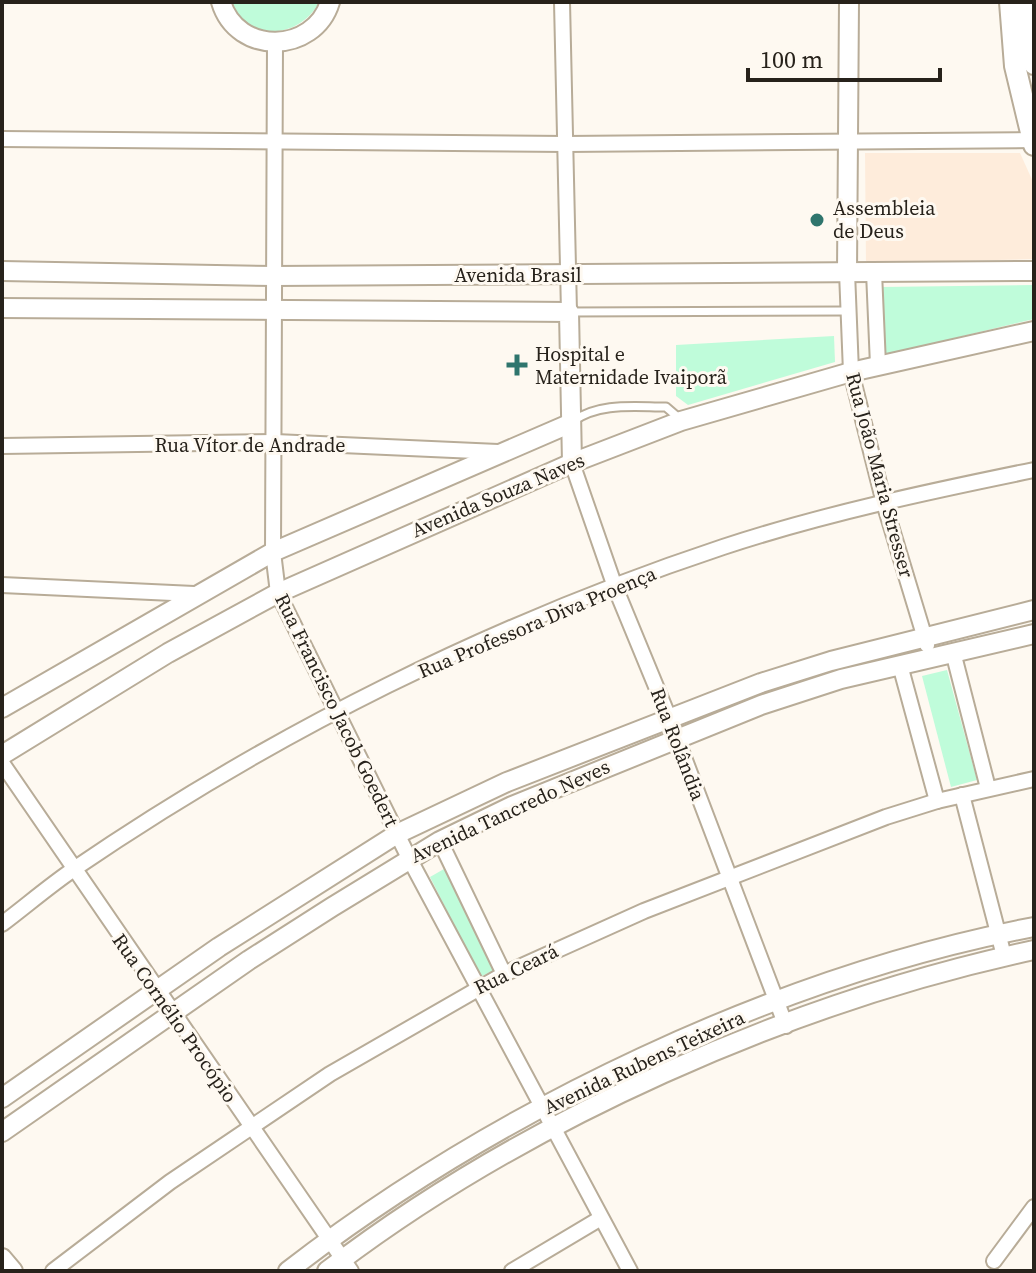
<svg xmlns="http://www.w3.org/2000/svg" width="1036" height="1273" viewBox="0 0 1036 1273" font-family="'Source Serif 4',serif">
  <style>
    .commercial { fill: #feecdb }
    .green { fill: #bffcda }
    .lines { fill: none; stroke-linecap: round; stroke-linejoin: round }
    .service-casing { stroke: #b8ac98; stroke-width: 11 }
    .minor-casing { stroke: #b8ac98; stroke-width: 18 }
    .tertiary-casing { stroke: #b8ac98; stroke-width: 22 }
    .secondary-casing { stroke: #b8ac98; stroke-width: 24 }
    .service { stroke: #fff; stroke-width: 7 }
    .minor { stroke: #fff; stroke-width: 14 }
    .tertiary { stroke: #fff; stroke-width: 18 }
    .secondary { stroke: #fff; stroke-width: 20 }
    .poi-dot { fill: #2f756d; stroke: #fef9f1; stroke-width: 3 }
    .labels { text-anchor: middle; stroke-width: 6; stroke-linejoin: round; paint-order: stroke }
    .poi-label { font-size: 20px; fill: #27221b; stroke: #fef9f1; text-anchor: start }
    .street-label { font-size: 20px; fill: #27221b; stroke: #fef9f1 }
  </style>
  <rect width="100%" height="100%" fill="#fef9f1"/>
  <polygon class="commercial" points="865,153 1020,153 1034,184 1034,259 866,263"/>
  <g class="green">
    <path d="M232 2H319C302 37 248 45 232 2Z"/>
    <polygon points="1034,285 1034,319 884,355 881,287"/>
    <polygon points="834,336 835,362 688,405 676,396 676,345"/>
    <polygon points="947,670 977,780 951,787 922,676"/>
    <polygon points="444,869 494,970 480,977 430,877"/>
  </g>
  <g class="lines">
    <g class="service-casing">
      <g id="service">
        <polyline points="569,312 846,311"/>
        <path d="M573 421C600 402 635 407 666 407L680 419"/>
      </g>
    </g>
    <g class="minor-casing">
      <g id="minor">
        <polyline points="562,2 569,312"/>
        <polyline points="275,43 273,552 278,593 409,858 630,1271"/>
        <polyline points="2,139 566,144 1034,140"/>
        <polyline points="847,272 851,372 884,503 927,645"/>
        <polyline points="874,272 878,365"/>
        <polyline points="2,446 275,442 498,452"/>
        <polyline points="572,463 615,587 669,718 786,1026"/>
        <polyline points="2,585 194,594"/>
        <polyline points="953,652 988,788"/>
        <polyline points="900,665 937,801"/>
        <polyline points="2,763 351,1271"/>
        <polyline points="962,795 1004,956"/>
        <polyline points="440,841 504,974"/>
        <path d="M2 924C26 906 49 886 74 869 273 733 494 623 723 547 823 514 931 491 1034 470"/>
        <polyline points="994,1261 1034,1207"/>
        <polyline points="53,1271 170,1182 330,1074 504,974 644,911 886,817 937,801 1034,779"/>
        <polyline points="512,1271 601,1218"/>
      </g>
    </g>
    <g class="tertiary-casing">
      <g id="tertiary">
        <path d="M221 2C237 56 314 54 330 2"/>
        <polyline points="2,271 274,276 1034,271"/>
        <polyline points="847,272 849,2"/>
        <polyline points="2,308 569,312 572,463"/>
        <polyline points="2,708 273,552 569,424"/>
        <polyline points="2,755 168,653 278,593 572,463 681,421 851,372 1034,331"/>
        <polyline points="2,1098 219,947 397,834 507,782 761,683 831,661 1034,610"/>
        <polyline points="2,1132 249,960 332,907 440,841 512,806 761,705 841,679 1034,634"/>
        <polyline points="2,1258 13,1271"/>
        <path d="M288 1271C495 1111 776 976 1034 927"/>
        <path d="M327 1271C524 1120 791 1002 1034 950"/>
      </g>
    </g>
    <g class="secondary-casing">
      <g id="secondary">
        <polyline points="1010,2 1015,66 1034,145"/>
        <polyline points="1027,2 1034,64"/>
      </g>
    </g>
    <use href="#service" class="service"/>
    <use href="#minor" class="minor"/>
    <use href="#tertiary" class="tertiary"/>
    <use href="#secondary" class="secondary"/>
  </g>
  <g class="poi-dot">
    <circle cx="817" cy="220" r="8"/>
    <path d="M513 353h8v8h8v8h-8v8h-8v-8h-8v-8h8z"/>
  </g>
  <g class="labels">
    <g class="poi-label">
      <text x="833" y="215">Assembleia<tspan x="833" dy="23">de Deus</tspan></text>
      <text x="535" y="361">Hospital e<tspan x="535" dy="23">Maternidade Ivaiporã</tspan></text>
    </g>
    <g class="street-label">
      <text x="518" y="282">Avenida Brasil</text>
      <text x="250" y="452">Rua Vítor de Andrade</text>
      <text transform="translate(880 475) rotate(75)" y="7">Rua João Maria Stresser</text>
      <text transform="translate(498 495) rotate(-23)" y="7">Avenida Souza Naves</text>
      <text transform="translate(537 622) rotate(-23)" y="7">Rua Professora Diva Proença</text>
      <text transform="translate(337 710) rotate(64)" y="7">Rua Francisco Jacob Goedert</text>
      <text transform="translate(678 744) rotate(69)" y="7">Rua Rolândia</text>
      <text transform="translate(510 811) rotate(-25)" y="7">Avenida Tancredo Neves</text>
      <text transform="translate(516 969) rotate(-26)" y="7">Rua Ceará</text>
      <text transform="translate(175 1018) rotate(55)" y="7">Rua Cornélio Procópio</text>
      <text transform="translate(644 1062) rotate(-25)" y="7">Avenida Rubens Teixeira</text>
    </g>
  </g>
  <rect width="1036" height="1273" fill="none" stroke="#27221b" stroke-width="8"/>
  <path d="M748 68v12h192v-12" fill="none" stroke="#27221b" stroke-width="4"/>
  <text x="760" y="68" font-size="24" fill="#27221b" stroke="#fef9f1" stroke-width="6" paint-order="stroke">100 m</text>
</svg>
